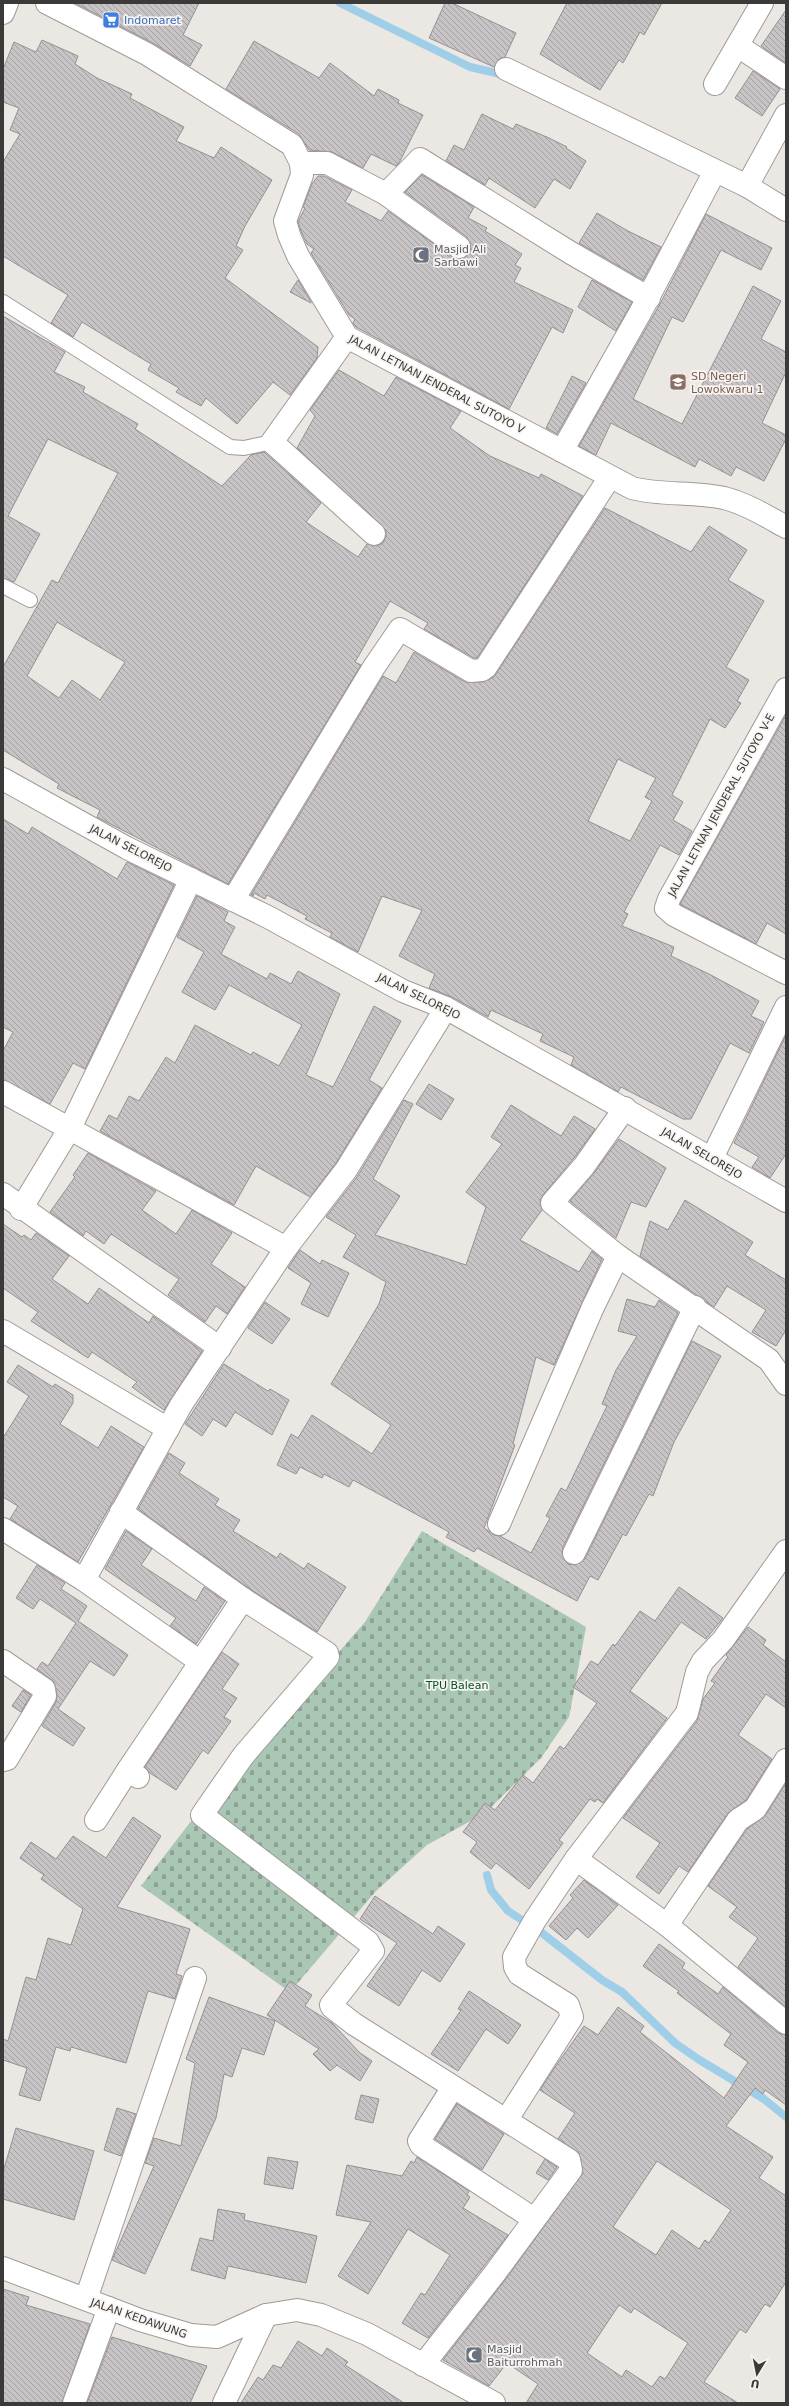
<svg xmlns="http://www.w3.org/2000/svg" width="789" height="2406" viewBox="0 0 789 2406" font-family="'DejaVu Sans',sans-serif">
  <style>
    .cemetery { fill: url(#cemetery-stones) }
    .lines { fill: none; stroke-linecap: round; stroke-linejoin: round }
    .stream { stroke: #9ecee8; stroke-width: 8 }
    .building { fill: url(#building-back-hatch); stroke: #959092; fill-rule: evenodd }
    .lane-casing { stroke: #9f9b98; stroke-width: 16 }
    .street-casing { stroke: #9f9b98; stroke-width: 24 }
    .secondary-casing { stroke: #9f9b98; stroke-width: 24 }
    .primary-casing { stroke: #9f9b98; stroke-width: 24 }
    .lane { stroke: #fff; stroke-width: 14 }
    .street { stroke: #fff; stroke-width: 22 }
    .secondary { stroke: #fff; stroke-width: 22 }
    .primary { stroke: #fff; stroke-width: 22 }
    .labels { text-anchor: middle; stroke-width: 3.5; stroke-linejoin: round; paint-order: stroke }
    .shop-label { font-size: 11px; fill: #366cbe; stroke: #f8f4f0; text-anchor: start }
    .worship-label { font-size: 11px; fill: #5b616d; stroke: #f8f4f0; text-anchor: start }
    .education-label { font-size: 11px; fill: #785e54; stroke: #f8f4f0; text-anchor: start }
    .street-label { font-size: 11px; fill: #3c3a39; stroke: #f8f4f0 }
    .park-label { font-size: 11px; fill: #00502e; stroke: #f8f4f0 }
  </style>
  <defs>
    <pattern id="cemetery-stones" width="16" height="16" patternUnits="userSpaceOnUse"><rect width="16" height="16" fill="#aac6b4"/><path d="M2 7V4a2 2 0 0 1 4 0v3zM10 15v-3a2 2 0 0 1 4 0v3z" fill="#8ca293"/></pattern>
    <pattern id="building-back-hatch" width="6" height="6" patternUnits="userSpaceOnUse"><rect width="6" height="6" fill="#c8c3c5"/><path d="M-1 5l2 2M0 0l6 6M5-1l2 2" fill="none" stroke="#a49fa1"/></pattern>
  </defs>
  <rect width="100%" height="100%" fill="#ebe7e3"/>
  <polygon class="cemetery" points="422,1531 586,1627 569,1717 541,1758 485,1813 427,1845 376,1891 290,1992 141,1886 192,1820 200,1827 258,1745 365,1622"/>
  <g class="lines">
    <g class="stream">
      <polyline points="340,3 470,67 505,75"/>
      <polyline points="487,1875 491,1890 508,1911 542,1933 602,1980 622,1992 675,2043 698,2059 764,2099 786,2117"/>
    </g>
  </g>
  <g class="building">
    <polygon points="75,3 199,3 183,35 202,45 190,66 153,43"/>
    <polygon points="445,3 452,3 516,33 505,57 499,59 494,67 429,38"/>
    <polygon points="567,3 662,3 644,35 640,32 623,63 619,60 600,90 540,54"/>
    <polygon points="786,10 786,63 761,46"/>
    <polygon points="42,40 78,56 75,64 97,78 132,94 130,98 184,127 176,141 214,158 221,147 272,180 245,226 236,246 243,250 225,278 318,347 317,358 290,395 273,382 237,424 206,398 201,406 176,392 179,388 148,370 151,364 82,322 73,337 51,323 68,295 3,256 3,162 20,134 10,130 19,108 3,102 3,69 14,42 36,52"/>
    <polygon points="254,41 319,78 330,63 374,96 378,89 399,100 398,103 423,115 399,163 396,166 371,154 363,168 332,152 309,150 299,134 226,89"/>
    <polygon points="753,71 780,89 762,116 735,98"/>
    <polygon points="482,114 513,129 516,124 549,138 567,147 566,148 586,161 570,189 554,179 535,208 489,178 485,185 446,161 454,145 464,150"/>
    <polygon points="422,175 474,207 468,218 487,228 485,231 522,254 515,265 521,268 514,282 573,310 563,333 552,327 509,409 356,327 353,323 355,319 349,315 311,253 314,249 307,244 301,231 298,222 305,208 303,207 312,184 318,176 324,176 352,190 345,202 381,221 388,211 452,257 458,259 464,258 471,249 467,237 405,192"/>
    <polygon points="597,213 628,231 661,247 643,280 579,243"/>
    <polygon points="706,214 772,248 761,270 721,250 683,322 672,317 633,399 682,424 753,286 781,301 761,339 786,352 786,372 762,423 786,435 786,439 764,481 736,467 731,476 699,459 695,467 611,423 596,455 579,446 660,304"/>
    <polygon points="298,280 311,302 311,303 290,292"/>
    <polygon points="592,280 632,302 616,331 578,307"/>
    <path d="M3 316 65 352 54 372 85 387 83 392 138 424 135 429 222 486 251 455 264 452 321 503 306 522 358 557 367 544 377 546 383 543 386 536V530L297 448 315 416 310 410 339 370 384 396 396 377 461 411 450 428 490 456 539 478 541 474 583 496 477 658H474L424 629 428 623 390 601 355 662 361 665 228 884 97 817 100 810 57 788 59 784 3 750V667L52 580 58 583 118 473 48 439 8 516 40 534 14 582 3 578ZM57 622 125 662 100 700 72 680 59 698 27 676Z"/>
    <polygon points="572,376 586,383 557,434 546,428"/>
    <path d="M605 508 691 552 709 526 747 550 728 580 764 601 726 667 749 680 737 701 741 703 725 728 710 719 672 795 683 802 673 820 692 831 679 855 660 845 624 912 628 914 622 926 674 947 671 956 709 974 759 1001 751 1016 764 1022 749 1053 730 1043 691 1119H683L621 1087 618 1092 571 1065 574 1057 540 1041 543 1034 491 1010 488 1017 452 997 429 988 435 974 399 956 422 910 382 896 358 952 330 937 332 933 305 919 307 916 267 895 265 899 254 893 253 896 251 895 383 676 396 683 414 652 465 682H483L494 677ZM618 759 656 778 645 797 652 801 630 841 588 821Z"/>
    <polygon points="786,715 786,934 767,923 756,944 680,904"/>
    <polygon points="3,819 28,834 32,827 117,879 127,862 174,885 85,1069 73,1063 50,1104 3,1080 3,1051 13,1032 3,1027"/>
    <polygon points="197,896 228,912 224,921 235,927 221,954 267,979 270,973 291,984 298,971 340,994 306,1075 333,1087 374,1006 401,1021 369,1080 382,1088 336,1163 310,1197 256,1166 234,1205 100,1131 109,1115 117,1119 129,1096 139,1101 166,1057 175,1063 195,1025 251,1055 253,1052 279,1066 302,1025 229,985 215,1010 182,992 204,952 177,937"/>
    <polygon points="786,1035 786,1154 770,1178 752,1167 759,1157 734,1143"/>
    <polygon points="429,1084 454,1099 441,1120 416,1104"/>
    <polygon points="404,1100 413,1104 373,1179 400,1196 375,1235 466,1265 486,1207 466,1192 502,1144 491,1137 511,1105 561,1136 574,1116 595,1129 574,1158 543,1195 540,1201 542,1210 520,1240 579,1272 592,1251 602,1259 554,1365 536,1357 513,1444 515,1445 484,1528 494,1535 500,1536 531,1553 550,1518 546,1516 561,1488 566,1491 607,1406 602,1404 616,1370 637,1336 618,1331 627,1299 655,1307 659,1300 678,1313 563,1547 562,1554 568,1564 575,1565 585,1559 692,1341 721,1356 674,1442 653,1496 649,1494 626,1536 623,1534 598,1580 590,1576 577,1601 477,1548 474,1552 446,1537 449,1532 353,1480 349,1487 324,1474 322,1478 300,1467 296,1474 277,1465 291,1434 298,1438 312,1415 372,1454 391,1425 331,1384 379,1304 386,1282 343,1257 356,1235 326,1217 357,1177"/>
    <polygon points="619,1139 666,1168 646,1207 631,1202 616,1238 570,1201 594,1173"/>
    <polygon points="88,1153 156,1191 142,1210 176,1234 192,1210 232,1233 211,1264 245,1287 227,1314 216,1306 205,1322 168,1295 179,1279 111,1234 104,1244 86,1231 83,1236 50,1212 75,1177 73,1175"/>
    <polygon points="685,1200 753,1242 745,1255 786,1280 786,1330 776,1346 752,1332 766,1310 727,1286 714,1307 640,1256 650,1221 668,1230"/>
    <polygon points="3,1224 22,1237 24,1235 31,1240 36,1233 69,1256 52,1279 88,1304 99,1288 149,1323 153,1316 202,1351 164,1410 132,1387 137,1382 92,1352 88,1358 31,1321 38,1312 3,1288"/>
    <polygon points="300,1250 320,1264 322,1260 349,1273 328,1317 301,1304 311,1283 288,1268"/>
    <polygon points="265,1302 290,1319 272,1344 248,1328"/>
    <polygon points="224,1364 268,1391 270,1389 289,1400 272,1435 235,1412 226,1427 213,1419 202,1436 185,1424"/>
    <polygon points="18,1365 53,1387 55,1384 73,1395 73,1403 60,1424 98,1448 111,1426 144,1447 78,1562 10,1519 18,1506 3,1497 3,1438 29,1396 7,1382"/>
    <polygon points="169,1453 185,1463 179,1473 219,1499 215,1505 240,1520 233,1531 277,1558 280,1553 304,1569 308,1563 346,1587 317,1632 250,1589 138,1509"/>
    <polygon points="126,1531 152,1549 141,1565 196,1601 204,1587 225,1601 196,1644 170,1626 176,1618 105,1569"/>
    <polygon points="37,1565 65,1583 61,1589 87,1606 78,1621 128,1655 114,1676 90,1661 58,1709 85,1728 73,1746 42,1726 56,1702 57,1694 54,1682 37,1669 42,1662 48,1666 76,1623 40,1599 33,1609 16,1598"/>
    <polygon points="679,1587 723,1618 706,1639 681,1622 630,1691 667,1718 603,1803 597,1799 595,1802 590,1799 559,1840 563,1843 529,1889 496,1863 491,1869 470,1852 477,1842 463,1832 485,1803 495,1810 523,1775 533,1783 560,1746 564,1749 597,1703 573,1687 591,1661 598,1665 613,1644 615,1646 640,1611 655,1621"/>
    <polygon points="748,1627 766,1640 763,1645 786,1662 786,1708 766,1694 738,1735 772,1759 746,1800 728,1813 688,1872 679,1866 659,1894 636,1877 660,1843 623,1818 697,1721 703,1699 715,1683 711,1681 728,1657 726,1655"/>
    <polygon points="222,1652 239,1664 222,1689 237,1698 224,1717 231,1721 208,1754 203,1750 176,1790 150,1773 145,1767"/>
    <polygon points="23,1690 31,1695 21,1712 12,1706"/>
    <polygon points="786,1783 786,2007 738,1967 758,1938 729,1917 737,1907 708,1886 747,1829 765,1816"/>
    <polygon points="133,1817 161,1836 117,1907 190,1929 176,1974 182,1976 175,1999 148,1991 126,2063 71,2047 70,2051 56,2047 40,2101 19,2095 27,2068 3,2060 3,2039 8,2041 26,1977 36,1980 48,1938 71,1945 83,1909 41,1879 44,1875 20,1858 31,1842 56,1859 73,1836 106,1858"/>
    <polygon points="584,1880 618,1905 588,1938 577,1928 566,1940 549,1926 573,1898 570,1895"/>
    <polygon points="375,1896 433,1934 438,1926 465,1944 440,1982 422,1970 399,2006 367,1986 397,1943 360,1919"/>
    <path d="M659 1944 685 1963 682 1968 718 1994 723 1987 778 2033 786 2035V2105L765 2090 763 2094 755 2088 726 2126 773 2157 759 2178 786 2196V2282L770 2307 765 2304 746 2333 740 2329 704 2382 738 2403H526L538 2384 507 2363 489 2386 443 2360 505 2280 583 2173 579 2153 558 2139 575 2113 540 2090 553 2070 584 2026 598 2035 618 2007 644 2026 640 2032 724 2098 748 2062 724 2045 731 2034 677 1993 679 1991 643 1966ZM657 2161 731 2210 709 2243 705 2240 699 2249 672 2230 656 2255 613 2227ZM619 2305 631 2313 634 2308 688 2343 665 2379 660 2376 652 2387 626 2370 622 2377 587 2353Z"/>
    <polygon points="290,1981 312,1995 305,2006 332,2023 360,2053 372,2061 360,2081 337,2065 330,2071 313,2054 319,2049 267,2015"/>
    <polygon points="469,1991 521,2025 508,2044 486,2029 458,2071 431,2054 461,2010 458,2009"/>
    <polygon points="209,1997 275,2021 264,2055 242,2048 232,2077 224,2074 216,2118 145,2274 112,2260 154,2166 145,2163 154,2138 181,2146 195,2063 186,2059"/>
    <polygon points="361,2095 379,2099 373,2123 355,2119"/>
    <polygon points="457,2104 504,2134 482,2170 435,2139"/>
    <polygon points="117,2108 136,2114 121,2156 104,2150"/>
    <polygon points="16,2128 94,2151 74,2220 3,2199 3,2172"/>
    <polygon points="268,2157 298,2162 293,2189 264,2184"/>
    <polygon points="417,2157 469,2191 467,2195 470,2197 463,2208 508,2235 428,2338 402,2323 421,2293 425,2295 450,2255 408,2229 368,2294 338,2276 371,2222 336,2215 347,2165 402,2176 411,2161 414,2163"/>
    <polygon points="545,2159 557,2167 548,2180 536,2173"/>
    <polygon points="218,2209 245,2214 244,2220 317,2236 306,2283 228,2266 225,2279 191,2270 200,2238 213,2241"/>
    <polygon points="3,2289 29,2297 26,2305 90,2324 62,2403 3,2403"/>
    <polygon points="112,2337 207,2366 190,2403 87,2403"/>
    <polygon points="298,2341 322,2356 327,2348 348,2362 345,2365 404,2403 241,2403 258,2377 263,2380 273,2365 281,2368"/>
  </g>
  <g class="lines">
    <g class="lane-casing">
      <g id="lane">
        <polyline points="3,302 230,447 244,448 272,442"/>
        <polyline points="3,586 30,600"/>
      </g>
    </g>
    <g class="street-casing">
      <g id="street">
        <path d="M47 3 147 54 292 145 301 163 302 175 285 221 289 235 298 256 347 337 632 488C662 496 693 491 724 498 747 504 766 516 786 527"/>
        <polyline points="738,46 786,78"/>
        <polyline points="506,69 747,186 786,210"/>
        <polyline points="715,84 762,3"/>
        <polyline points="301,163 327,163 386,194 459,247"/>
        <polyline points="747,186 786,115"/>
        <polyline points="386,194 420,159 571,253 649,298"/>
        <polyline points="347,337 272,442 374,534"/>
        <polyline points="562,451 640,313 715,171"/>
        <polyline points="786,689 669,899 666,908 674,915 786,973"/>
        <polyline points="233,900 374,667 400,629 471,671 482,670 486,667 610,477"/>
        <polyline points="3,1092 286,1248"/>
        <polyline points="625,1108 584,1166 552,1203 618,1256 769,1360 786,1384"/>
        <polyline points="712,1158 786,1007"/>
        <polyline points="3,1194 220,1348"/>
        <polyline points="21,1209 70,1128 191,879"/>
        <polyline points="3,1331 168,1429"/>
        <polyline points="121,1512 243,1599 327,1653 328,1657 243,1756 202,1815 368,1942 373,1951 331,2005 332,2007 354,2024 569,2160 571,2170 495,2273 423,2365"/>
        <polyline points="499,1524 593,1307 618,1256"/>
        <polyline points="3,1529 84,1580 199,1661"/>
        <polyline points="574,1553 695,1307"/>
        <polyline points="84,1580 181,1405 286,1248 346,1170 446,1008"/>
        <polyline points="3,1661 44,1689 45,1696 7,1759 3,1760"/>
        <polyline points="138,1777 128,1770 243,1599"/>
        <polyline points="96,1820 128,1770"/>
        <polyline points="576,1859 667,1925 786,2023"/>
        <polyline points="667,1925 738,1820 755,1809 786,1760"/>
        <polyline points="453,2087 419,2141 421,2145 534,2219"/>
        <polyline points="507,2119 572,2017 568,2005 519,1974 515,1967 514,1957 535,1920 576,1859 687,1713 697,1672 703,1661 723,1640 786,1551"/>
        <polyline points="86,2299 195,1978"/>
        <polyline points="74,2403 109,2308"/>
        <polyline points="224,2403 266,2315"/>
      </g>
    </g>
    <g class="secondary-casing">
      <polyline id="secondary" points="3,779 127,848 268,917 403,991 446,1008 786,1201"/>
    </g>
    <g class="primary-casing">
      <g id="primary">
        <polyline points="3,13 7,3"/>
        <polyline points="3,2268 140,2320 191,2335 217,2337 266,2315 297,2310 321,2315 367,2334 494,2403"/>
      </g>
    </g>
    <use href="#lane" class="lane"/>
    <use href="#street" class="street"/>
    <use href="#secondary" class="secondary"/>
    <use href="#primary" class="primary"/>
  </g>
  <defs>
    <g id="supermarket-square" transform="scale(0.9)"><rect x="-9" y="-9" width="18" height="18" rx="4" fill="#3f7fe0" stroke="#f8f4f0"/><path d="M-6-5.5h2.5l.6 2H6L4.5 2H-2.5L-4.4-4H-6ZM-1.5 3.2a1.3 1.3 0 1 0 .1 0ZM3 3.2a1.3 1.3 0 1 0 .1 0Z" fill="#fff"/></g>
    <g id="mosque-square" transform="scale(0.9)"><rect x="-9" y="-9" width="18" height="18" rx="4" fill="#6b7280" stroke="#f8f4f0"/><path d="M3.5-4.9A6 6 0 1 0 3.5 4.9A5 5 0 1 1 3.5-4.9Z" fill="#fff"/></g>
    <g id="school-square" transform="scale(0.9)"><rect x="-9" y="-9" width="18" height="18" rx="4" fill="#8d6e63" stroke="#f8f4f0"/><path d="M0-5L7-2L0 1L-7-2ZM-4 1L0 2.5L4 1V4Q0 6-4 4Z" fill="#fff"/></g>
  </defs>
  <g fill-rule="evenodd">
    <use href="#supermarket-square" x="111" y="20"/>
    <use href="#mosque-square" x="421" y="255"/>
    <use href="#school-square" x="678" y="382"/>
    <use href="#mosque-square" x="474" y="2355"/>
  </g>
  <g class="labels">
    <g class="shop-label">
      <text x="124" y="24">Indomaret</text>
    </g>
    <g class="worship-label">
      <text x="434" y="253">Masjid Ali<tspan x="434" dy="13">Sarbawi</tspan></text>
      <text x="487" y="2353">Masjid<tspan x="487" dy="13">Baiturrohmah</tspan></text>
    </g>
    <g class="education-label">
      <text x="691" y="380">SD Negeri<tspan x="691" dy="13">Lowokwaru 1</tspan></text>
    </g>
    <g class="street-label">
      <text transform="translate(437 384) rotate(28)" y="4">JALAN LETNAN JENDERAL SUTOYO V</text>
      <text transform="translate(721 805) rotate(-61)" y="4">JALAN LETNAN JENDERAL SUTOYO V-E</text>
      <text transform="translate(131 848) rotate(27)" y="4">JALAN SELOREJO</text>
      <text transform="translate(419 996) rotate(26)" y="4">JALAN SELOREJO</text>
      <text transform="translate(702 1153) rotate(30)" y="4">JALAN SELOREJO</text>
      <text transform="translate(139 2318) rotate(19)" y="4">JALAN KEDAWUNG</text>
    </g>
    <g class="park-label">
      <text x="457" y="1689">TPU Balean</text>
    </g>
  </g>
  <rect width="789" height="2406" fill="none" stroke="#3c3a39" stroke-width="8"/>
  <g transform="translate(757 2374) rotate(190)" stroke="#f8f4f0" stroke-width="3" paint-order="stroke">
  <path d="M0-3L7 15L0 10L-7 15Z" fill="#3c3a39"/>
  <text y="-6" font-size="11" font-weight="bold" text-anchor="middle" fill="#3c3a39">U</text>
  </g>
</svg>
